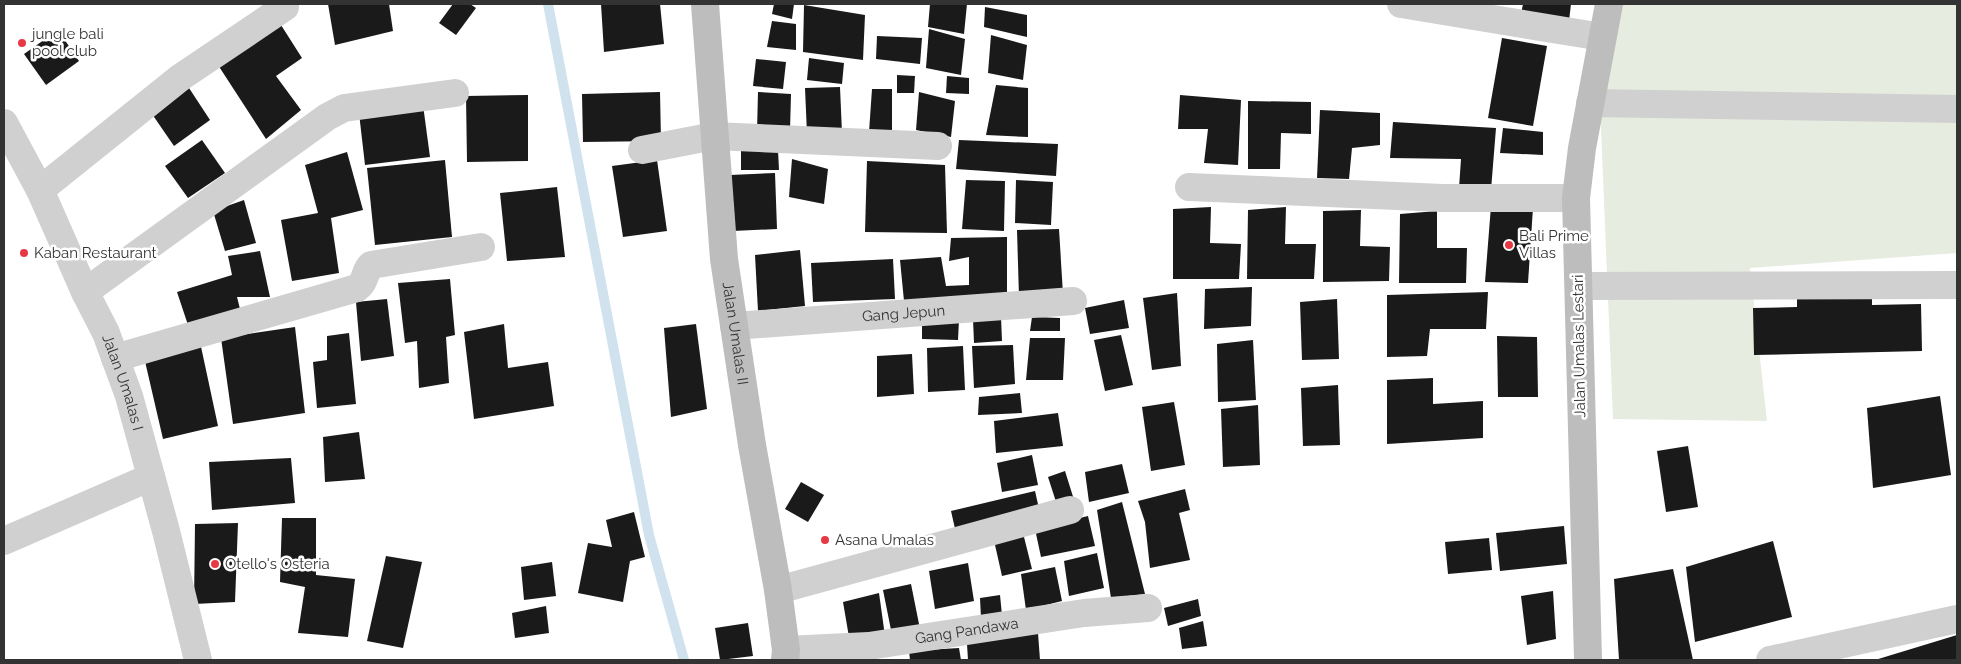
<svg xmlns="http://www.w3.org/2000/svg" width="1961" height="664" viewBox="0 0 1961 664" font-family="Raleway,sans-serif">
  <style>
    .green { fill: #e6ecdf }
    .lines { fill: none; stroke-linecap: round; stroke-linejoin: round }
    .stream { stroke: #cfe2ee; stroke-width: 10 }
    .building { fill: #1a1a1a }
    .street { stroke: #d0d0d0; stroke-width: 28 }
    .secondary { stroke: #bdbdbd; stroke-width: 28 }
    .poi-dot { fill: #e63946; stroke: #fff; stroke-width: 2 }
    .labels { text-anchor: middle; stroke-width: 5; stroke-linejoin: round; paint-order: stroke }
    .poi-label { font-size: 15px; fill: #333; stroke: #fff; text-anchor: start }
    .street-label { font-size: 15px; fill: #333; stroke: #fff }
  </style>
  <rect width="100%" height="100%" fill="#fff"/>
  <polygon class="green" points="1619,4 1957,4 1957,253 1750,268 1767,421 1613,419 1600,104"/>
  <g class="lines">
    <polyline class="stream" points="548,4 649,535 684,660"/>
  </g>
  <g class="building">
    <polygon points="328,4 389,4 393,31 335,45"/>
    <polygon points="453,4 470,4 476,8 456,35 439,23"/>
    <polygon points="601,4 660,4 664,44 604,52"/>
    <polygon points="774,4 794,4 792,19 772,14"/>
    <polygon points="930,4 967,4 964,34 928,27"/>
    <polygon points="1523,4 1571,4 1569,21 1521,14"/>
    <polygon points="804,5 865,15 863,60 803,52"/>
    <polygon points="985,7 1027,15 1027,37 984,27"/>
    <polygon points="772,21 796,24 796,50 767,47"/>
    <polygon points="281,25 302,58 276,76 301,110 266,139 218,65"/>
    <polygon points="929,29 965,39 961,75 926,68"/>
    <polygon points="58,30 79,61 46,85 24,54"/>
    <polygon points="991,35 1027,45 1023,80 988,73"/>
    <polygon points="877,36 922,38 920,64 876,59"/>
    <polygon points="1502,38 1547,46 1533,126 1488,118"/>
    <polygon points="809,58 844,63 842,84 807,80"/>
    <polygon points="756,59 786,62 783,89 753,86"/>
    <polygon points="897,75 915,76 914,93 897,93"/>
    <polygon points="947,76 969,78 969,94 946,93"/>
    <polygon points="996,85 1028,88 1028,137 986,135"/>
    <polygon points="840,87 842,133 807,134 805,88"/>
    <polygon points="189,88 210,120 174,146 152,114"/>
    <polygon points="872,89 892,89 892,132 869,132"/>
    <polygon points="660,92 661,141 583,142 582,94"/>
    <polygon points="758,92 791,94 790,131 757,132"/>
    <polygon points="919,92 955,101 951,137 916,130"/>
    <polygon points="528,95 528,161 467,162 466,96"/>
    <polygon points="1180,95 1241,100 1238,165 1204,163 1208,129 1178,129"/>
    <polygon points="1248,101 1311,102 1311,134 1281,133 1280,169 1248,169"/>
    <polygon points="423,105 430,157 365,165 359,113"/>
    <polygon points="1320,110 1380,113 1380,145 1352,148 1349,179 1317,178"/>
    <polygon points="1393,122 1496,128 1491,190 1459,188 1461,159 1390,158"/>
    <polygon points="1503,128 1543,132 1543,155 1500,153"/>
    <polygon points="202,140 225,173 188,198 165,166"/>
    <polygon points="959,140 1058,144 1056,176 956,169"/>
    <polygon points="741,150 778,150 779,170 741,170"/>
    <polygon points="347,152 363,210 331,218 339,273 292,281 281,220 318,213 305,165"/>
    <polygon points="792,159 828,169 824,204 789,197"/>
    <polygon points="445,160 452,237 375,245 367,168"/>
    <polygon points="657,160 667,231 623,237 612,166"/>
    <polygon points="867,161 945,165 947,233 865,232"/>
    <polygon points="775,173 777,229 733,231 730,175"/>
    <polygon points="966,180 1005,181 1004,231 962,229"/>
    <polygon points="1016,180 1053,182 1051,225 1015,223"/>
    <polygon points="557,187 565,257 507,261 500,193"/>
    <polygon points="244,200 256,243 225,251 213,211"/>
    <polygon points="1491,206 1533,208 1528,283 1485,282"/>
    <polygon points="1211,207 1210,243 1241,244 1239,279 1173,279 1173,209"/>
    <polygon points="1286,207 1285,244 1316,244 1314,279 1247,279 1248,210"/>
    <polygon points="1361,210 1360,246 1390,247 1389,281 1323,282 1323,211"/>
    <polygon points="1437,211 1437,248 1467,248 1466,283 1399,283 1400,214"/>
    <polygon points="1059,229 1063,294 1019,297 1017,230"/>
    <polygon points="1007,237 1007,295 904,301 900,260 941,257 946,286 969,285 969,257 949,261 951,238"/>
    <polygon points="800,250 805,306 758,311 755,255"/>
    <polygon points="260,251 270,297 237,297 241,313 188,325 177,292 232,275 228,256"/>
    <polygon points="893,259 895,299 813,302 811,263"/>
    <polygon points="450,279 455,335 446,337 449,383 419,388 417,341 405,343 398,283"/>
    <polygon points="1252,287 1251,326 1204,329 1205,289"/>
    <polygon points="1488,292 1486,329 1430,329 1427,356 1387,357 1387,295"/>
    <polygon points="1177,293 1181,366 1152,370 1143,298"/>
    <polygon points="1872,293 1872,305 1921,304 1922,351 1754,355 1753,308 1797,307 1797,295"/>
    <polygon points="387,299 394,356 361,361 356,302"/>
    <polygon points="1337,299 1339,359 1302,360 1300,302"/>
    <polygon points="1124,300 1129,328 1090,334 1085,308"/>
    <polygon points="1001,317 1002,341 974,343 973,319"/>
    <polygon points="1032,317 1060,318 1060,331 1030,331"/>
    <polygon points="922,320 959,320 958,340 922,339"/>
    <polygon points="504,324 508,368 548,362 554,406 474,419 464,332"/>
    <polygon points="696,324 707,409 671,417 664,328"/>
    <polygon points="295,327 305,413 233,424 221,338"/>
    <polygon points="349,333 356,404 317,408 313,362 327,360 327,336"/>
    <polygon points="1121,335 1133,385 1105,391 1094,340"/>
    <polygon points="1497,336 1537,337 1538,397 1498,397"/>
    <polygon points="1030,338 1065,338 1063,380 1026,380"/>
    <polygon points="1253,340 1256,400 1218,402 1217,344"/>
    <polygon points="200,342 218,426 163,439 144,357"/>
    <polygon points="1013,345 1015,384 974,388 972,346"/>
    <polygon points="963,346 965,390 928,392 927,348"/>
    <polygon points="912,354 914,394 877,397 877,356"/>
    <polygon points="1433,378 1433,404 1483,401 1483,438 1387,444 1387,380"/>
    <polygon points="1338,385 1340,445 1303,446 1301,388"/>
    <polygon points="1020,393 1022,413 978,415 979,397"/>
    <polygon points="1940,396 1951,475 1873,488 1867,408"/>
    <polygon points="1174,402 1185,465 1151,471 1142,407"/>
    <polygon points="1258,405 1260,465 1223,467 1221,409"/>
    <polygon points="1058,413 1063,446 996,453 994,421"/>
    <polygon points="359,432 365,479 325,482 323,437"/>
    <polygon points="1688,446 1698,507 1666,512 1657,451"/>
    <polygon points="1032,455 1038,485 1002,492 997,463"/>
    <polygon points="291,458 295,503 212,510 209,462"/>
    <polygon points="1122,464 1129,493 1089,502 1085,472"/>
    <polygon points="1065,471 1075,503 1058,508 1048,477"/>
    <polygon points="801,482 824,495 808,522 785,509"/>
    <polygon points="1185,489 1190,510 1179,513 1190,560 1150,568 1145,522 1138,501"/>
    <polygon points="1035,491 1040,513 956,533 951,511"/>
    <polygon points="1122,502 1145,594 1111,598 1097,510"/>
    <polygon points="634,512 645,557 630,561 623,602 578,593 588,543 612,547 606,520"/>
    <polygon points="1088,516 1095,546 1041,557 1035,529"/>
    <polygon points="282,518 316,518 316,575 355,579 348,637 298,633 305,587 280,582"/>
    <polygon points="238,523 235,602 194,604 195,524"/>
    <polygon points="1564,526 1567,564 1500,571 1496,533"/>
    <polygon points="1022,529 1032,569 1002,576 993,536"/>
    <polygon points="1489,538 1492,570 1448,574 1445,542"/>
    <polygon points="1773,541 1792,617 1695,642 1686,567"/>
    <polygon points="1097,553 1104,588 1069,596 1064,561"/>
    <polygon points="386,556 422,562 403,648 367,641"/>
    <polygon points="552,562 556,596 524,600 521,567"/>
    <polygon points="968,563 974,601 935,609 929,571"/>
    <polygon points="1055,567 1062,601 1026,610 1021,574"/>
    <polygon points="1673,569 1693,660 1619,660 1614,579"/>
    <polygon points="911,584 920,629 892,635 883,590"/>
    <polygon points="1553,591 1556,639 1527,645 1521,596"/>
    <polygon points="879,593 885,636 850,643 843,602"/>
    <polygon points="1000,595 1002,615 981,618 980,598"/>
    <polygon points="1198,599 1201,616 1168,626 1164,608"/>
    <polygon points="546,606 549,633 515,638 512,613"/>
    <polygon points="1203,621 1207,646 1182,649 1179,628"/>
    <polygon points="748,623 753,656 720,660 715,628"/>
    <polygon points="1038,633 1040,660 968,660 967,644"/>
    <polygon points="1957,635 1957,660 1875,660"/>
    <polygon points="959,648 961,660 910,660 909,651"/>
  </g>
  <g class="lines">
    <g class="street">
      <polyline points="1401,4 1602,37"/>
      <polyline points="1590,103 1957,109"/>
      <path id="s1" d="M4 123 40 190 85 292 106 333 129 396 166 531 198 660"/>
      <polyline points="642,150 714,136 938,146"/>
      <polyline points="1189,187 1443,198 1576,198"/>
      <polyline points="40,190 181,77 285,7"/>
      <polyline points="1579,286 1957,285"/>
      <polyline points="85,292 327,117 344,108 455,93"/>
      <path id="s2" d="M734 326 1073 301"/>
      <path d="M115 358 357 288C366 282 364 272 371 265L481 247"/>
      <polyline points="4,541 151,477"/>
      <polyline points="778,590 1070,510"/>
      <path id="s3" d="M786 650 869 646 1084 613 1148 608"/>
      <polyline points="1770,660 1957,619"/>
    </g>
    <g class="secondary">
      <path id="s4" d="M705 4 724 259 752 445 778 590 786 650 785 660"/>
      <polyline points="1588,660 1576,198 1582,148 1609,4"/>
    </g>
  </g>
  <g class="poi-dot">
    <circle cx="22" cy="43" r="5"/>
    <circle cx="1509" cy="245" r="5"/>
    <circle cx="24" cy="253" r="5"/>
    <circle cx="825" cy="540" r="5"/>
    <circle cx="215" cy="564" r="5"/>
  </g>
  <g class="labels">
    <g class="poi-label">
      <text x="32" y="39">jungle bali<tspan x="32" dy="17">pool club</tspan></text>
      <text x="1519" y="241">Bali Prime<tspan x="1519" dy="17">Villas</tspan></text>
      <text x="34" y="258">Kaban Restaurant</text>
      <text x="835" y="545">Asana Umalas</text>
      <text x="225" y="569">Otello's Osteria</text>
    </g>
    <g class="street-label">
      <text dy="5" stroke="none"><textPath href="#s2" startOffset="170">Gang Jepun</textPath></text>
      <text dy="5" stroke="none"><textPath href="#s4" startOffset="331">Jalan Umalas II</textPath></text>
      <text transform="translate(1579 346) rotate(-91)" y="5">Jalan Umalas Lestari</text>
      <text dy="5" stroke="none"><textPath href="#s1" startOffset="286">Jalan Umalas I</textPath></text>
      <text dy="5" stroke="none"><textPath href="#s3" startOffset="182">Gang Pandawa</textPath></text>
    </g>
  </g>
  <rect width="1961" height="664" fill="none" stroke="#333333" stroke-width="10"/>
</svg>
